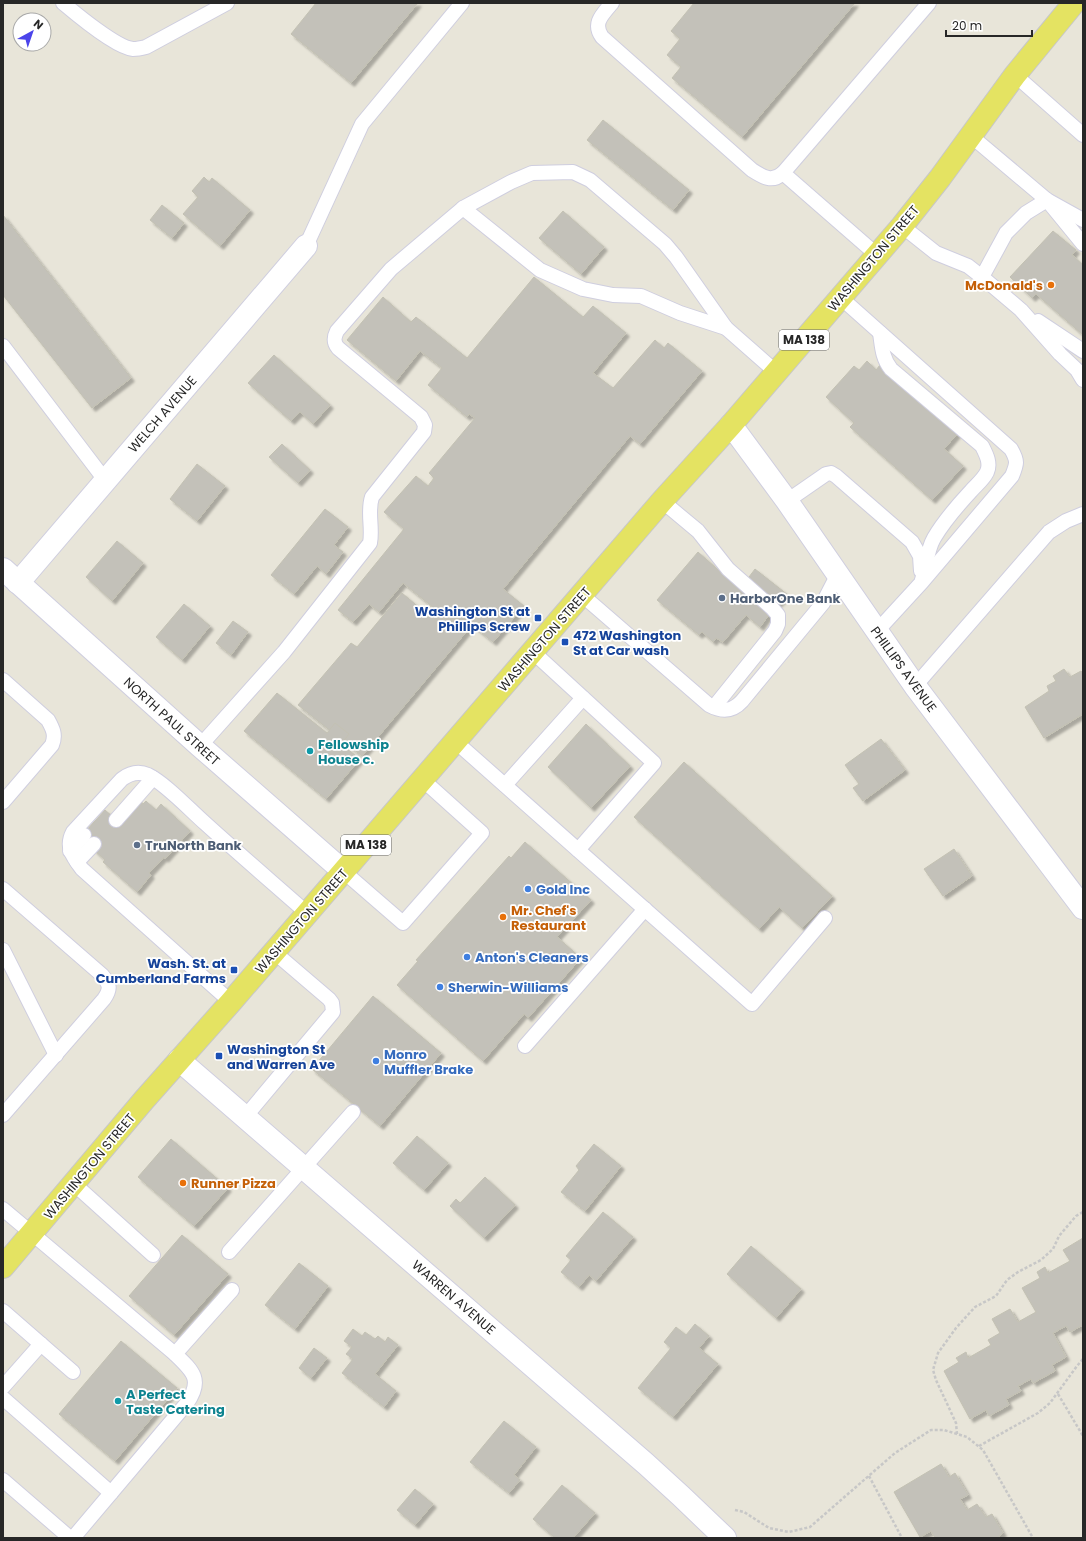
<svg xmlns="http://www.w3.org/2000/svg" width="1086" height="1541" viewBox="0 0 1086 1541" font-family="Poppins,sans-serif">
  <style>
    .building { fill: #c3c1b9; stroke: #c3c1b3; filter: url(#shadow) }
    .lines { fill: none; stroke-linecap: round; stroke-linejoin: round }
    .lane-casing { stroke: #cfcedf; stroke-width: 16 }
    .street-casing { stroke: #cfcedf; stroke-width: 24 }
    .primary-casing { stroke: #c7c7c7; stroke-width: 24 }
    .path { stroke: #c7c7c7; stroke-width: 2.5; stroke-dasharray: 3 2; stroke-linecap: butt }
    .lane { stroke: #fff; stroke-width: 14 }
    .street { stroke: #fff; stroke-width: 22 }
    .primary { stroke: #e4e362; stroke-width: 22 }
    .food-dot { fill: #e8710a; stroke: #fff; stroke-width: 1.5 }
    .service-dot { fill: #5c6f8a; stroke: #fff; stroke-width: 1.5 }
    .transit-dot { fill: #1a4fb4; stroke: #fff; stroke-width: 1.5 }
    .culture-dot { fill: #0f9aa8; stroke: #fff; stroke-width: 1.5 }
    .shop-dot { fill: #3f7fe0; stroke: #fff; stroke-width: 1.5 }
    .labels { text-anchor: middle; stroke-width: 3.5; stroke-linejoin: round; paint-order: stroke }
    .shield { fill: #fff; stroke: #686868; stroke-width: 1 }
    .shield-label { font-size: 12px; font-weight: bold; fill: #272727 }
    .street-label { font-size: 13px; fill: #272727; stroke: #fff }
    .food-label { font-size: 13px; font-weight: bold; fill: #c56008; stroke: #fff; text-anchor: start }
    .service-label { font-size: 13px; font-weight: bold; fill: #4e5e75; stroke: #fff; text-anchor: start }
    .transit-label { font-size: 13px; font-weight: bold; fill: #164399; stroke: #fff; text-anchor: end }
    .culture-label { font-size: 13px; font-weight: bold; fill: #0d838f; stroke: #fff; text-anchor: start }
    .shop-label { font-size: 13px; font-weight: bold; fill: #366cbe; stroke: #fff; text-anchor: start }
  </style>
  <defs>
    <filter id="shadow"><feDropShadow dx="3.5" dy="3.5" stdDeviation="1" flood-color="#0004"/></filter>
  </defs>
  <rect width="100%" height="100%" fill="#e8e5d9"/>
  <g class="building">
    <polygon points="316,3 418,3 351,83 291,34"/>
    <polygon points="694,3 855,3 742,137 672,78 681,67 667,55 680,39 671,31"/>
    <polygon points="603,120 689,190 673,210 587,140"/>
    <polygon points="204,177 209,182 212,178 250,210 220,246 183,214 198,197 192,191"/>
    <polygon points="162,205 184,223 172,238 150,220"/>
    <polygon points="563,211 604,247 581,274 539,238"/>
    <polygon points="3,215 131,378 92,408 3,295"/>
    <polygon points="1053,231 1076,250 1072,255 1083,265 1083,335 1036,294 1032,298 1010,277"/>
    <polygon points="534,277 583,317 593,306 626,333 593,373 613,388 655,340 664,348 668,343 702,371 640,444 630,436 503,589 524,606 493,642 472,625 362,756 298,705 351,643 357,647 402,593 428,615 434,608 403,583 379,612 369,604 353,622 338,610 404,529 384,512 416,476 428,486 434,478 429,473 475,418 469,414 467,417 428,385 442,368 420,351 396,381 347,340 383,297 411,322 416,317 467,358"/>
    <polygon points="274,355 330,405 313,424 300,412 291,421 248,383"/>
    <polygon points="867,361 876,370 880,365 957,434 944,449 963,466 932,500 850,427 854,423 826,397 854,366 859,370"/>
    <polygon points="282,444 310,470 298,483 269,457"/>
    <polygon points="197,464 225,486 197,521 170,499"/>
    <polygon points="325,509 348,527 334,545 343,552 326,574 317,566 294,594 271,575"/>
    <polygon points="117,541 143,563 112,601 86,577"/>
    <polygon points="698,552 740,589 755,569 788,595 776,605 760,627 746,615 723,642 716,638 713,642 702,632 699,635 657,600"/>
    <polygon points="184,604 210,626 182,660 156,637"/>
    <polygon points="233,621 248,632 231,655 216,643"/>
    <polygon points="1064,669 1070,677 1081,671 1083,674 1083,714 1044,738 1025,707 1049,691 1047,686 1056,681 1053,676"/>
    <polygon points="277,693 327,733 335,723 349,734 341,744 360,759 326,799 244,731"/>
    <polygon points="586,724 630,766 591,808 548,767"/>
    <polygon points="881,739 905,770 863,801 853,788 859,784 845,765"/>
    <polygon points="684,762 832,896 802,928 779,907 759,929 634,817"/>
    <polygon points="141,801 143,804 146,801 156,810 161,804 190,831 165,859 164,857 149,873 151,875 137,892 103,862 105,860 95,851 83,834 105,810 120,823"/>
    <polygon points="525,842 591,900 557,937 581,958 528,1018 524,1014 483,1061 397,985 418,961 416,960 509,856 511,858"/>
    <polygon points="954,849 972,876 943,896 924,869"/>
    <polygon points="373,996 441,1053 380,1126 312,1069"/>
    <polygon points="417,1136 448,1163 424,1190 393,1163"/>
    <polygon points="171,1139 228,1188 194,1226 138,1177"/>
    <polygon points="594,1144 621,1166 585,1211 561,1192 579,1170 576,1166"/>
    <polygon points="485,1177 515,1205 484,1238 450,1206 456,1199 460,1203"/>
    <polygon points="603,1212 633,1237 596,1281 589,1275 579,1287 561,1272 571,1260 566,1256"/>
    <polygon points="182,1235 228,1274 174,1335 129,1296"/>
    <polygon points="1083,1238 1083,1325 1070,1332 1066,1326 1053,1333 1066,1357 1052,1365 1055,1371 1033,1383 1031,1379 1018,1386 1021,1391 1006,1399 1009,1405 989,1416 986,1410 970,1419 944,1371 959,1362 956,1358 966,1352 968,1358 991,1345 988,1340 1000,1333 992,1319 1010,1309 1018,1322 1036,1312 1022,1288 1040,1278 1037,1272 1045,1267 1048,1273 1070,1261 1063,1250"/>
    <polygon points="751,1246 801,1289 776,1318 727,1274"/>
    <polygon points="299,1263 328,1286 295,1329 265,1305"/>
    <polygon points="695,1324 709,1336 699,1348 718,1364 673,1417 638,1388 671,1348 664,1342 676,1327 686,1335"/>
    <polygon points="353,1329 362,1336 365,1332 375,1339 378,1336 385,1342 388,1337 398,1345 375,1374 396,1391 384,1407 342,1373 353,1359 346,1354 352,1347 344,1341"/>
    <polygon points="121,1341 177,1388 115,1461 59,1414"/>
    <polygon points="314,1348 327,1358 311,1378 299,1368"/>
    <polygon points="504,1421 536,1447 514,1475 520,1480 509,1493 470,1462"/>
    <polygon points="941,1464 949,1477 955,1473 968,1495 960,1499 967,1510 977,1504 986,1517 992,1514 1003,1533 997,1538 935,1538 931,1531 920,1537 894,1492"/>
    <polygon points="562,1485 595,1513 573,1538 555,1538 533,1519"/>
    <polygon points="415,1489 433,1504 415,1525 397,1510"/>
  </g>
  <g class="lines">
    <g class="lane-casing">
      <g id="lane">
        <path d="M63 3C76 14 117 48 133 49 137 49 142 48 146 47L227 3"/>
        <path d="M612 3C603 14 592 23 602 37L752 170C763 177 772 183 783 173"/>
        <polyline points="1015,75 1083,135"/>
        <polyline points="971,136 1047,200 1083,220"/>
        <polyline points="463,208 540,270 583,289 613,295 641,296 680,313 726,328"/>
        <polyline points="902,226 936,253 968,266 982,277 1021,310 1060,354 1077,370 1083,380"/>
        <polyline points="306,246 362,124 462,3"/>
        <polyline points="877,255 783,173 929,3"/>
        <polyline points="982,277 1006,233 1026,213 1047,200 1083,244"/>
        <path d="M840 297 1011 449C1018 461 1017 464 1012 476L922 582 877 631"/>
        <polyline points="1038,321 1083,351"/>
        <path d="M880 333C882 346 882 358 891 369L982 446C986 454 991 463 987 472 983 480 976 485 971 491 958 505 944 521 934 538 927 550 926 566 922 580"/>
        <polyline points="3,346 105,480"/>
        <polyline points="662,501 698,531 728,569 772,608 778,615 778,624 775,631 714,707"/>
        <polyline points="787,501 826,474 831,473 836,476 912,542 920,556 921,571"/>
        <path d="M582 595 709 705C722 712 732 712 742 701L823 603 838 574"/>
        <polyline points="533,652 654,763 578,850"/>
        <path d="M3 680 48 720C53 729 56 735 52 745L3 802"/>
        <polyline points="915,686 1049,532 1066,521 1083,514"/>
        <polyline points="456,742 752,1004 825,918"/>
        <path d="M200 746 284 652 370 543C373 528 367 512 372 497L424 432 425 425 421 417 338 348C333 342 334 337 337 331L391 269 463 208 511 182 532 173 573 172 590 180 665 244 676 257 726 328 776 372"/>
        <polyline points="505,785 583,698"/>
        <polyline points="116,820 153,778"/>
        <polyline points="70,851 84,835"/>
        <polyline points="77,862 94,844"/>
        <polyline points="343,871 403,923 482,833 423,780"/>
        <path d="M3 889 102 975C110 984 111 989 104 999L3 1115"/>
        <polyline points="3,950 56,1055"/>
        <path d="M231 1002 82 869C73 857 65 847 73 832L122 779C130 773 139 771 148 775 166 784 190 810 206 824 239 854 273 883 307 913"/>
        <polyline points="525,1046 645,909"/>
        <polyline points="245,1117 333,1012 332,1003 329,999 274,952"/>
        <polyline points="73,1183 153,1255"/>
        <path d="M3 1209 175 1354C193 1371 203 1380 187 1403L111 1493"/>
        <polyline points="229,1252 353,1112"/>
        <polyline points="3,1311 73,1372"/>
        <polyline points="175,1354 232,1290"/>
        <polyline points="3,1387 41,1344"/>
        <polyline points="3,1398 111,1493 73,1538"/>
        <polyline points="3,1480 70,1538"/>
      </g>
    </g>
    <g class="street-casing">
      <g id="street">
        <polyline points="731,425 787,501 915,686 1083,908"/>
        <polyline points="3,569 200,746 343,871"/>
        <polyline points="18,583 306,246"/>
        <polyline points="179,1060 646,1464 681,1496 725,1538"/>
      </g>
    </g>
    <g class="primary-casing">
      <polyline id="primary" points="3,1267 144,1100 231,1002 662,501 731,425 902,226 940,178 1015,75 1074,3"/>
    </g>
    <g class="path">
      <polyline points="1058,1394 1083,1436"/>
      <polyline points="957,1434 956,1423 936,1380 933,1370 938,1353 956,1328 975,1307 996,1296 1007,1280 1018,1272 1041,1260 1053,1249 1059,1236 1076,1216 1083,1212"/>
      <polyline points="979,1446 1038,1413 1050,1403 1077,1366 1083,1359"/>
      <polyline points="869,1476 902,1538"/>
      <polyline points="735,1510 744,1512 769,1528 789,1532 810,1527 895,1453 931,1430 944,1430 967,1437 983,1450 1033,1538"/>
    </g>
    <use href="#lane" class="lane"/>
    <use href="#street" class="street"/>
    <use href="#primary" class="primary"/>
  </g>
  <g class="food-dot">
    <circle cx="1051" cy="285" r="4"/>
    <circle cx="503" cy="917" r="4"/>
    <circle cx="183" cy="1183" r="4"/>
  </g>
  <g class="service-dot">
    <circle cx="722" cy="598" r="4"/>
    <circle cx="137" cy="845" r="4"/>
  </g>
  <g class="transit-dot">
    <rect x="534" y="614" width="8" height="8" rx="2"/>
    <rect x="561" y="638" width="8" height="8" rx="2"/>
    <rect x="230" y="966" width="8" height="8" rx="2"/>
    <rect x="215" y="1052" width="8" height="8" rx="2"/>
  </g>
  <g class="culture-dot">
    <circle cx="310" cy="751" r="4"/>
    <circle cx="118" cy="1401" r="4"/>
  </g>
  <g class="shop-dot">
    <circle cx="528" cy="889" r="4"/>
    <circle cx="467" cy="957" r="4"/>
    <circle cx="440" cy="987" r="4"/>
    <circle cx="376" cy="1061" r="4"/>
  </g>
  <g class="labels">
    <g class="shield">
      <rect x="779" y="330" width="50" height="20" rx="3"/>
      <rect x="341" y="835" width="50" height="20" rx="3"/>
    </g>
    <g class="shield-label">
      <text x="804" y="344">MA 138</text>
      <text x="366" y="849">MA 138</text>
    </g>
    <g class="street-label">
      <text transform="translate(873 258) rotate(-50)" y="5">WASHINGTON STREET</text>
      <text transform="translate(162 414) rotate(-49)" y="5">WELCH AVENUE</text>
      <text transform="translate(544 639) rotate(-49)" y="5">WASHINGTON STREET</text>
      <text transform="translate(904 669) rotate(54)" y="5">PHILLIPS AVENUE</text>
      <text transform="translate(172 721) rotate(42)" y="5">NORTH PAUL STREET</text>
      <text transform="translate(301 921) rotate(-49)" y="5">WASHINGTON STREET</text>
      <text transform="translate(89 1166) rotate(-50)" y="5">WASHINGTON STREET</text>
      <text transform="translate(454 1297) rotate(41)" y="5">WARREN AVENUE</text>
    </g>
    <g class="food-label">
      <text x="1043" y="290" text-anchor="end">McDonald's</text>
      <text x="511" y="915">Mr. Chef's<tspan x="511" dy="15">Restaurant</tspan></text>
      <text x="191" y="1188">Runner Pizza</text>
    </g>
    <g class="service-label">
      <text x="730" y="603">HarborOne Bank</text>
      <text x="145" y="850">TruNorth Bank</text>
    </g>
    <g class="transit-label">
      <text x="530" y="616">Washington St at<tspan x="530" dy="15">Phillips Screw</tspan></text>
      <text x="573" y="640" text-anchor="start">472 Washington<tspan x="573" dy="15">St at Car wash</tspan></text>
      <text x="226" y="968">Wash. St. at<tspan x="226" dy="15">Cumberland Farms</tspan></text>
      <text x="227" y="1054" text-anchor="start">Washington St<tspan x="227" dy="15">and Warren Ave</tspan></text>
    </g>
    <g class="culture-label">
      <text x="318" y="749">Fellowship<tspan x="318" dy="15">House c.</tspan></text>
      <text x="126" y="1399">A Perfect<tspan x="126" dy="15">Taste Catering</tspan></text>
    </g>
    <g class="shop-label">
      <text x="536" y="894">Gold Inc</text>
      <text x="475" y="962">Anton's Cleaners</text>
      <text x="448" y="992">Sherwin-Williams</text>
      <text x="384" y="1059">Monro<tspan x="384" dy="15">Muffler Brake</tspan></text>
    </g>
  </g>
  <rect width="1086" height="1541" fill="none" stroke="#272727" stroke-width="8"/>
  <g transform="translate(32 32) rotate(40)"><circle r="19" fill="#ffffff" stroke="#a9a9a9"/>
  <path d="M0-3L7 15L0 10L-7 15Z" fill="#4b44ea"/>
  <text y="-6" font-size="11" font-weight="bold" text-anchor="middle" fill="#272727">N</text>
  </g>
  <path d="M946 30v6h86v-6" fill="none" stroke="#272727" stroke-width="2"/>
  <text x="952" y="30" font-size="12" fill="#272727" stroke="#ffffff" stroke-width="3" paint-order="stroke">20 m</text>
</svg>
